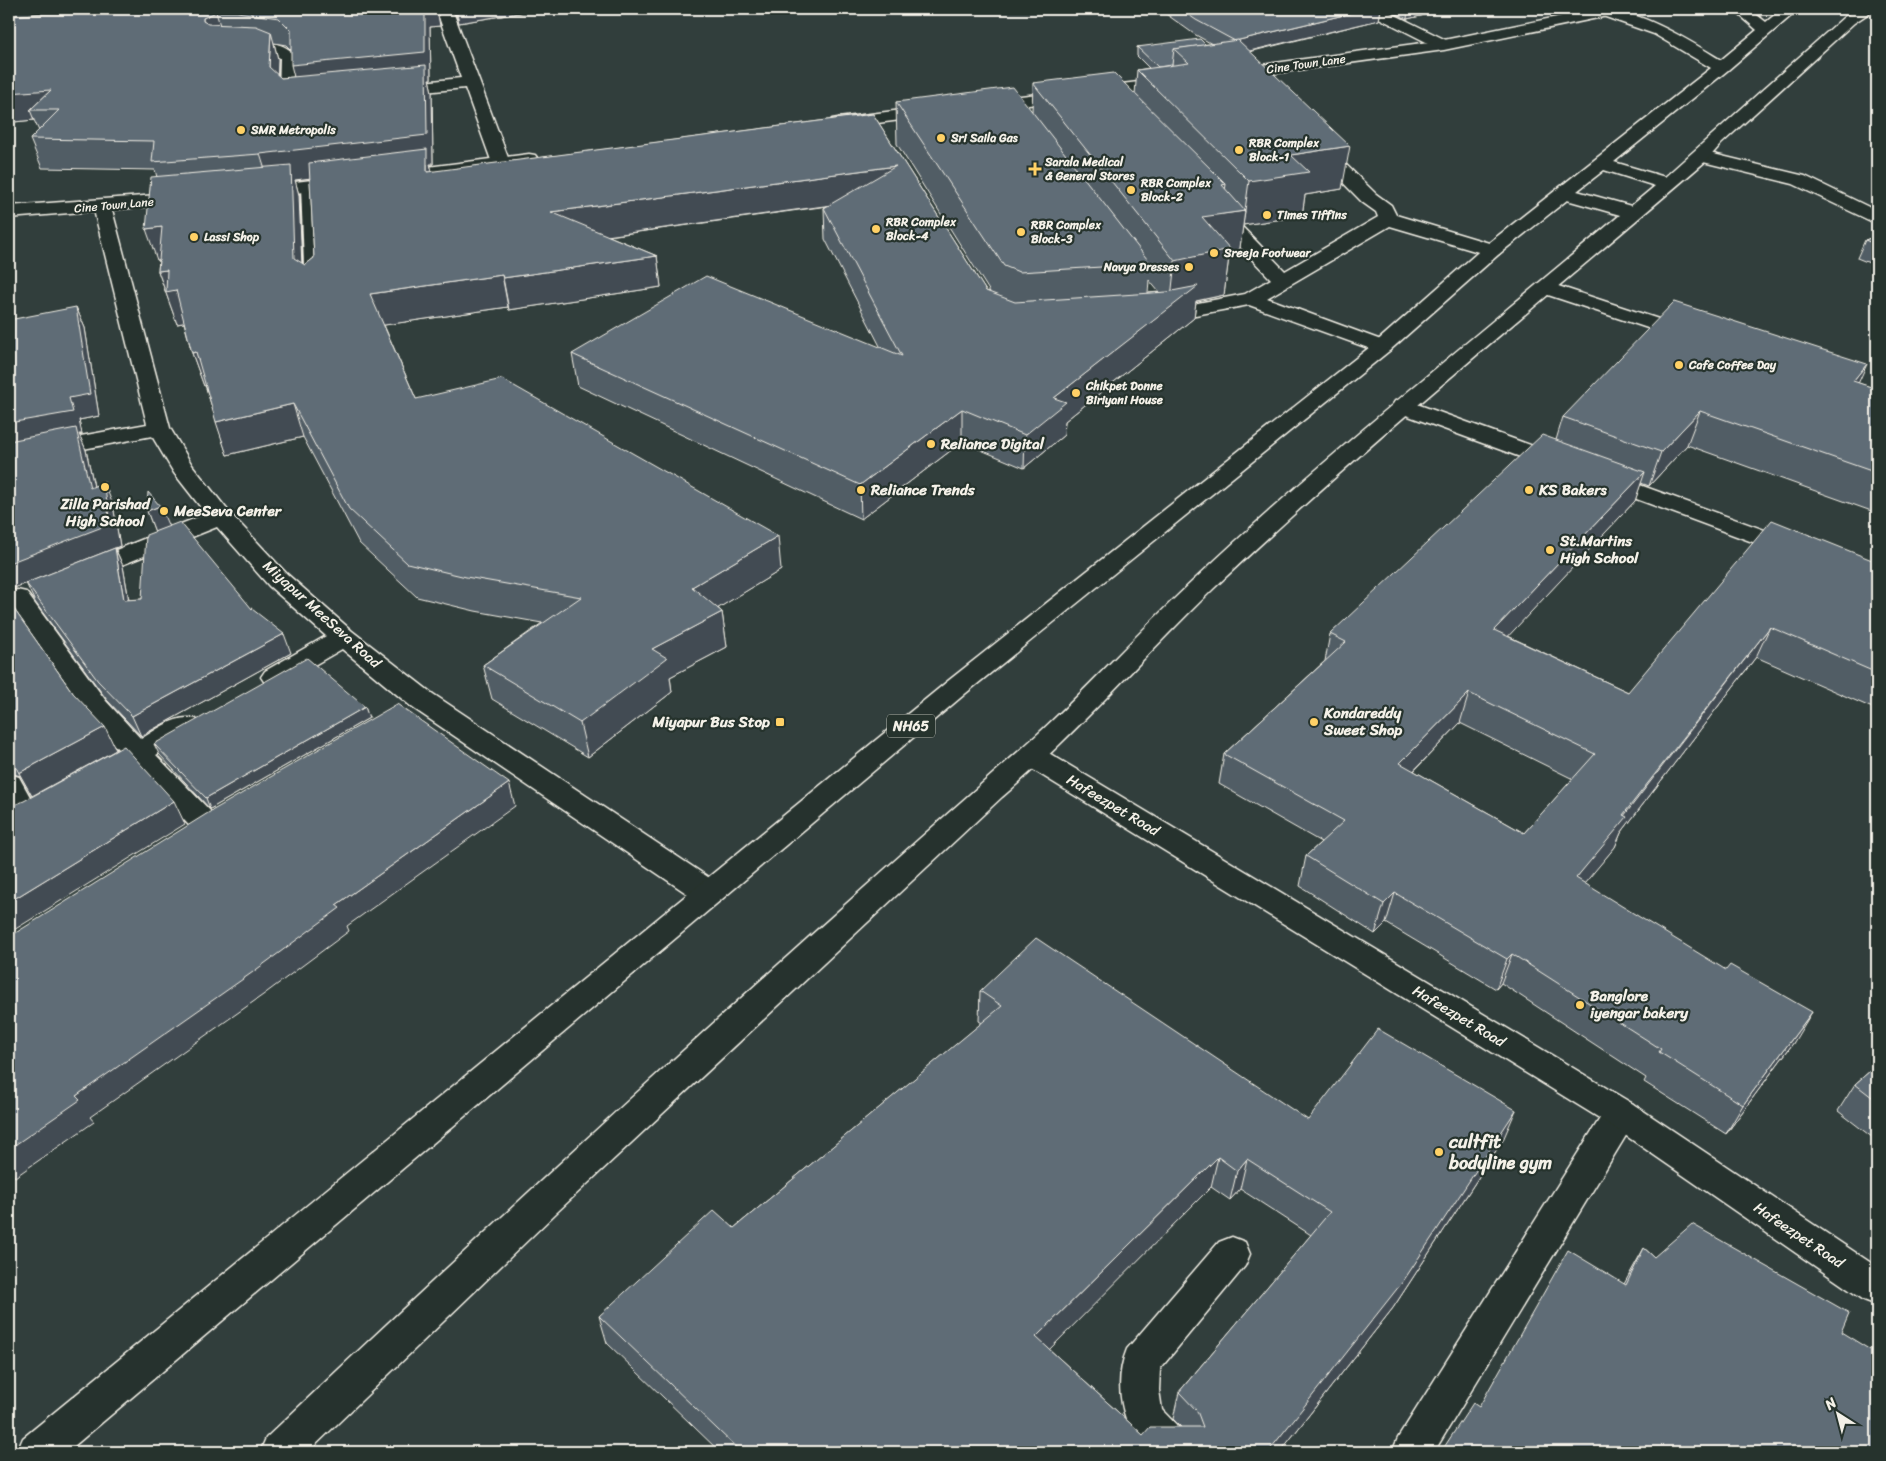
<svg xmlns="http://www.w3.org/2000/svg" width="1886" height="1461" viewBox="0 0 1886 1461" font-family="Sriracha,sans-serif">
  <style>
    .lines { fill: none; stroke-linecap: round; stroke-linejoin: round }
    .service-casing { stroke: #f4f1e8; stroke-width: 4 }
    .minor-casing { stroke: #f4f1e8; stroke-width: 3 }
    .tertiary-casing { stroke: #f4f1e8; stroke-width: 3 }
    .trunk-casing { stroke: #f4f1e8; stroke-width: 3 }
    .service { fill: #26332d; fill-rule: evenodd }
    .minor { fill: #26332d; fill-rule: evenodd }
    .tertiary { fill: #26332d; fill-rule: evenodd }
    .trunk { fill: #26332d; fill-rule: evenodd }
    .wall { fill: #515d65; stroke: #f4f1e8; fill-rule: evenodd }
    .shaded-wall { fill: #424c53; stroke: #f4f1e8 }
    .building { fill: #5e6c76; stroke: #f4f1e8; fill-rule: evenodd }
    .poi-dot { fill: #ffd166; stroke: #26332d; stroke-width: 2 }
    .labels { text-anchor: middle; stroke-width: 4.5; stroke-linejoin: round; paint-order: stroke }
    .far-street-label { font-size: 12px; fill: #f4f1e8; stroke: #26332d }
    .far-poi-label { font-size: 12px; font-weight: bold; fill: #f4f1e8; stroke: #26332d; text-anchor: start }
    .shield { fill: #26332d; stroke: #b6b8b0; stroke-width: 1 }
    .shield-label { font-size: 14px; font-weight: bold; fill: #f4f1e8 }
    .poi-label { font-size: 15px; font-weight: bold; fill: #f4f1e8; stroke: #26332d; text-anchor: start }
    .street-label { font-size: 15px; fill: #f4f1e8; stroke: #26332d }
    .near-poi-label { font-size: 18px; font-weight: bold; fill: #f4f1e8; stroke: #26332d; text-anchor: start }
  </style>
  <rect width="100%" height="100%" fill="#313e3c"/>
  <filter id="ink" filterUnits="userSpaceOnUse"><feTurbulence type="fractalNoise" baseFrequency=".02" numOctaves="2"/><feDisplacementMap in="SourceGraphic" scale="10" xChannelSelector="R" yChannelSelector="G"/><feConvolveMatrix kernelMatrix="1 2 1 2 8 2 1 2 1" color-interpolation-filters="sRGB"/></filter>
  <g filter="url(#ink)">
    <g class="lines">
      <g class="service-casing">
        <polygon id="service" points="308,182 315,186 321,290 313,295 305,290 301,186"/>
      </g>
      <g class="minor-casing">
        <g id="minor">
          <polygon points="436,9 452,9 510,163 507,167 495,167 492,163 465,88 394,95 388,94 386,90 388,86 394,85 461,78"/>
          <polygon points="1364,9 1383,9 1450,42 1452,45 1450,48 1438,48 1367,12"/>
          <path d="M240 41C259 42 284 39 296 57L295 93 310 95 312 99 310 103C298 106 286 106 279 95L280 58 270 52 234 49 232 46Z"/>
          <polygon points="1319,143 1325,144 1376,194 1391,205 1396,215 1499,246 1502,250 1499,254 1492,256 1390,226 1267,298 1389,343 1392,347 1389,351 1382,353 1249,305 1158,322 1151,320 1148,316 1151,312 1245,294 1271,279 1209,215 1207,211 1209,207 1223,207 1285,271 1378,217 1376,212 1362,202 1313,152 1310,148 1313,144"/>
          <polygon points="1701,151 1805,176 1877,211 1877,224 1793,184 1695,160 1692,156 1695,152"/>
          <polygon points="102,200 109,202 111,206 170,428 192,465 229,512 287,574 352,631 433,694 720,885 724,893 720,901 709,905 698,901 413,708 342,649 283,683 274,686 265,683 261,677 265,671 326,636 269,586 217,527 94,576 85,579 76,576 73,571 76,566 206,514 174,473 152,436 9,463 9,449 147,424 93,206 95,202"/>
          <polygon points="1546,282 1695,331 1698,335 1695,339 1688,341 1681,339 1539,292 1536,288 1539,284"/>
          <polygon points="1403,399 1569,459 1572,464 1569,469 1561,471 1553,469 1395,411 1392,406 1395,401"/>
          <polygon points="1604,472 1803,544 1806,549 1803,554 1794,557 1785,554 1596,484 1592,479 1596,474"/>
          <path d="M17 590 26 592 106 701 141 739C158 729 176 714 196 719L200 726 196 733 156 755 217 818 222 826 217 834 207 837 197 834 135 767C120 775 106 786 89 781L85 774 89 767 119 750 86 715 9 605V592Z"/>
          <polygon points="9,774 19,777 40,815 36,822 9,833"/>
          <polygon points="1621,1099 1633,1104 1638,1114 1633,1124 1434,1452 1392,1452 1398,1438 1609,1104"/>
          <path d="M1232 1237 1245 1242 1250 1254 1245 1266 1160 1369 1159 1390 1162 1410 1189 1438 1195 1452H1146C1121 1425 1113 1383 1127 1349L1219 1242Z"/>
        </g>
      </g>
      <g class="tertiary-casing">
        <g id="tertiary">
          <polygon points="1596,9 1625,9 1617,14 1444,50 1232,79 1224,74 1232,69 1444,40"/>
          <polygon points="1172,78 1178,79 1180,83 1178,87 987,110 981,109 979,105 981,101 987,100"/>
          <polygon points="934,106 940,107 942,111 940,115 838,128 832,127 829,123 832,119 838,118"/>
          <polygon points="529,154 535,155 538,159 535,163 396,181 390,180 387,176 390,172 396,171"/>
          <polygon points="348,176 354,177 357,181 354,185 259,198 253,196 250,192 253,188 259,186"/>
          <polygon points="184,193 191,195 193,199 191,203 9,218 9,206"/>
          <polygon points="1032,746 1042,749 1633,1104 1877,1267 1877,1305 1864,1300 1609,1124 1022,763 1018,756 1022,749"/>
        </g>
      </g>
      <g class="trunk-casing">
        <path id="trunk" d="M1600 9C1639 9 1688 40 1721 60L1757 30 1733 9H1749L1766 22 1782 9H1799L1728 70 1614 162 1665 177 1844 17 1857 9H1875L1854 23 1721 144 1707 160C1542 302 1371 439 1213 589 1142 658 1077 733 1002 797L557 1212 308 1452H260L266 1438C512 1205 763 975 1018 752 1080 698 1135 635 1195 579 1331 451 1478 335 1620 215L1567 200 1499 254 1389 351 966 693 67 1452H17L23 1438 948 681 1375 343 1485 246 1711 68 1654 34 1600 15 1597 12ZM1604 170 1655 186 1631 206 1577 191Z"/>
      </g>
      <use href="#service" class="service"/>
      <use href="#minor" class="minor"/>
      <use href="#tertiary" class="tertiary"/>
      <use href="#trunk" class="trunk"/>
    </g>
    <g class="wall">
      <path d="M101 9H437L440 26 430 27 431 79H429L432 92 433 164H430L432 172 873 114 986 291 990 292 897 144 896 102 1032 111 1033 83 1135 94 1137 70 1149 68 1137 56V47L1212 44 1194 34 1159 9H1381L1379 20 1249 52 1342 189 1305 195 1302 216 1243 225 1239 255 1229 257 1224 295 1196 301 1194 318 1065 421 1064 435 1024 468 962 442 861 519 578 386 572 354 881 348 825 239 824 208 828 206 609 236 657 256 661 287 509 310 508 307 384 325 416 399 781 570 718 608 722 612 727 647 670 677 672 692 588 757 492 699 483 665 542 623 475 611 417 597 359 543 303 437 227 455 205 385 204 386 192 353 184 323 177 324 158 271 159 260H157V177L155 170 42 168 30 139 39 131 34 120 14 122 9 108V16ZM274 43 286 45 291 50 294 77 281 78 278 75V59ZM310 178 314 258 305 265 302 263 299 195 295 180ZM1149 280 1159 292 1148 293Z"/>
      <polygon points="454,9 543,9 459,23"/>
      <polygon points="1387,9 1452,9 1407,19"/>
      <polygon points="1877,236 1877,266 1857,258 1865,240"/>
      <polygon points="76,307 85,328 99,416 79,420 82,434 79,434 86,450 94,486 113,505 120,546 115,548 123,566 129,600 142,599 155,532 147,511 160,506 168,527 252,609 291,653 141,736 107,700 35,602 26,583 9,590"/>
      <path d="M1858 383 1877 389V513L1687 445 1649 486 1641 483 1635 501 1508 636 1628 692 1877 562V710L1756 657 1621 833 1615 847 1584 883 1794 1042 1726 1134 1644 1082 1646 1078 1501 983 1496 989 1386 923 1375 934 1300 886 1306 856 1321 842 1219 784 1224 754 1325 661 1330 634 1556 440 1563 417ZM1460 723 1573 779 1524 833 1414 771Z"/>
      <polygon points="9,602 73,693 116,750 32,796 21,776 9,773"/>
      <polygon points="365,707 369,718 210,809 159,754 154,744"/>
      <path d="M980 991 1308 1120 1503 1140 1393 1308 1280 1452H720L607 1343 599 1316 734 1228 982 1023 979 1021ZM1211 1187 1230 1200 1240 1189 1311 1235 1179 1392 1173 1419 1181 1427 1143 1435 1049 1349Z"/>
      <polygon points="1877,1065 1877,1141 1838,1111 1855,1084"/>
      <polygon points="1644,1248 1654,1257 1841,1332 1479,1407 1624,1284"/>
    </g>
    <g class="shaded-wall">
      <polygon points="425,9 437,9 440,26 430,27 431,79 429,79 432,92 433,164 430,164 434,179 427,172 427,164 295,180 299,195 303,290 260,154 298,93 291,65"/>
      <polygon points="456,9 543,9 459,23"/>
      <polygon points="1369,9 1381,9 1379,20 1233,55 1235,41"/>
      <polygon points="1408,9 1452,9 1407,19"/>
      <polygon points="216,12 224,39 203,21 203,18"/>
      <polygon points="271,32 278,59 277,95 269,67"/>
      <polygon points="9,76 11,76 51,90 30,110 34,120 14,122 9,108"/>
      <polygon points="1350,146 1342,189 1305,195 1302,216 1243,225 1249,181 1291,155"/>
      <polygon points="896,166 897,196 556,243 551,212"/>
      <polygon points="1226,184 1222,214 1245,211 1239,255 1229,257 1224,295 1196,301 1194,318 1065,421 1064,435 1024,468 1025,435 1054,398 1170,307 1175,261 1222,185"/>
      <polygon points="162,227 172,258 157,260 146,229"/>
      <polygon points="657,256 661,287 509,310 503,278"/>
      <polygon points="167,270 176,290 188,322 177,324 158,271"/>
      <polygon points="502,275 508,307 378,326 370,294"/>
      <polygon points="76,307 85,328 99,416 79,420 82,434 79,434 86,450 99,510 9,447 9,423 69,398"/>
      <polygon points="196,352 208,385 204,386 192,353"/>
      <polygon points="1867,364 1852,397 1853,381"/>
      <polygon points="293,404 303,437 227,455 216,422"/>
      <polygon points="962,409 962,442 861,519 860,485"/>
      <polygon points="1700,411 1687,445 1649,486 1661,452"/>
      <polygon points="1645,472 1635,501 1486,660 1494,630"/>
      <polygon points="104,482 113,505 120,546 115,548 123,566 132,619 124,600 115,548 9,590 9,563"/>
      <polygon points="160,506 169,527 155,532 147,511"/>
      <polygon points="778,536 781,570 697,621 692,587"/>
      <polygon points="722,612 727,647 670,677 672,692 588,757 580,723 652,649"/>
      <polygon points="1770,627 1756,657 1621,833 1615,847 1564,908 1576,878"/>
      <polygon points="284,634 291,653 141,736 132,716"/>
      <polygon points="1469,693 1460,723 1392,793 1400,763"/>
      <polygon points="365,707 369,718 210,809 206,798"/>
      <polygon points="105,727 116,750 32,796 19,773"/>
      <polygon points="509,783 515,806 347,926 349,931 263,995 90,1117 94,1122 15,1177 9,1168 9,1149 76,1096 336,905"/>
      <polygon points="174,801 185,824 9,933 9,902"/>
      <polygon points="1395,893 1386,923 1375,934 1384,904"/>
      <polygon points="1512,954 1501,983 1496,989 1507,959"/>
      <polygon points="1812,1012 1794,1042 1726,1134 1743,1105"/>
      <polygon points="1516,1110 1503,1140 1393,1308 1280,1452 1268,1452"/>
      <polygon points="1218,1157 1211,1187 1034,1365 1036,1337"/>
      <polygon points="1247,1159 1240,1189 1230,1200 1237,1171"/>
    </g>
    <g class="building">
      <polygon points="101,9 425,9 425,52 291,65 291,30 279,18 237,12 216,12 203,18 203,21 208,24 256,26 271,32 269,67 281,78 426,65 427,135 260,154 152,162 154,141 30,139 59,110 30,110 51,90 9,93 9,81 11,76 9,76 9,16"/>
      <polygon points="1180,9 1369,9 1235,41 1196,20"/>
      <polygon points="1200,39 1206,45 1174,49 1172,65 1158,67 1137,47"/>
      <polygon points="1238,40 1350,146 1291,155 1309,172 1249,181 1137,70 1189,63 1174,49"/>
      <polygon points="1114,73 1226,184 1222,185 1245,211 1202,217 1230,249 1175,261 1033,83"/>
      <polygon points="1013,87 1151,264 1019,272 1004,266 896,102"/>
      <polygon points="873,114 986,291 1015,302 1167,292 1198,286 1054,398 1066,402 1025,435 962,409 860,485 572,354 706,276 902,356 824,208 896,166 551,212 657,256 503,278 502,275 370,294 416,399 502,379 778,536 692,587 722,612 652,649 667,658 580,723 483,665 581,597 466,577 407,563 349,509 293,404 216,422 196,352 192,353 176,290 166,292 167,270 158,271 162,227 146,229 151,177 291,165 294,258 305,265 314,258 309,163 427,149 427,172"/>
      <polygon points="1877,236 1877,245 1865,240"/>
      <polygon points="1674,302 1867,364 1853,381 1877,389 1877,473 1700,411 1661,452 1563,417"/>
      <polygon points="76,307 90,394 69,398 73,412 9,423 9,320"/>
      <polygon points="76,428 90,488 104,482 110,524 9,563 9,441"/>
      <path d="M1542 435 1645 472 1494 630 1628 692 1772 520 1877 562V673L1770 627 1623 815 1627 817 1576 878 1726 970 1730 965 1812 1012 1743 1105 1659 1052 1661 1049 1512 954 1507 959 1395 893 1384 904 1306 856 1344 821 1224 754 1346 642 1330 634ZM1469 693 1595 754 1524 833 1400 763Z"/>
      <polygon points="148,492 160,506 147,511"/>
      <polygon points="180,522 252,609 284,634 132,716 98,681 26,583 115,548 124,600 142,599 146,535"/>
      <polygon points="9,602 73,693 105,727 19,773 9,754"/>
      <polygon points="307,658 365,707 206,798 154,744"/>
      <polygon points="397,704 509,783 336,905 340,908 253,972 76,1096 80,1100 9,1149 9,937 208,813"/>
      <polygon points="124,746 174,801 9,902 9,807 24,801"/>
      <path d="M1036 938 1308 1120 1378 1029 1516 1110 1404 1280 1268 1452H741L599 1316 714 1210 734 1228 1002 1006 980 991ZM1218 1157 1237 1171 1247 1159 1330 1212 1179 1392 1197 1411 1203 1427H1150L1143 1435 1036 1337Z"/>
      <polygon points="1877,1065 1877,1101 1855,1084"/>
      <polygon points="1692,1224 1849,1313 1841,1332 1877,1354 1877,1452 1441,1452 1473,1403 1479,1407 1568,1250 1626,1285 1644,1248 1654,1257"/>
    </g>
  </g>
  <g class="poi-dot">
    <circle cx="241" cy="130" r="5"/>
    <circle cx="941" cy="138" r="5"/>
    <circle cx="1239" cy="150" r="5"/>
    <path d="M1032.5 161.5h5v5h5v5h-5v5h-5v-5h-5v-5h5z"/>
    <circle cx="1131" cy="190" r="5"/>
    <circle cx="1267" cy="215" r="5"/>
    <circle cx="876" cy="229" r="5"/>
    <circle cx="1021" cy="232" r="5"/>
    <circle cx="194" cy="237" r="5"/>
    <circle cx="1214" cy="253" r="5"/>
    <circle cx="1189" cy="267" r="5"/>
    <circle cx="1679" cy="365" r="5"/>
    <circle cx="1076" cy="393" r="5"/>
    <circle cx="931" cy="444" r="5"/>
    <circle cx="105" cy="487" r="5"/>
    <circle cx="861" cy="490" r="5"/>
    <circle cx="1529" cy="490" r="5"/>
    <circle cx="164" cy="511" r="5"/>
    <circle cx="1550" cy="550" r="5"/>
    <rect x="775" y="717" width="10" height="10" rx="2.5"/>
    <circle cx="1314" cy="722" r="5"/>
    <circle cx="1580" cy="1005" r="5"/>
    <circle cx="1439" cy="1152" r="5"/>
  </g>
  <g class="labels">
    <g class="far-street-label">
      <text transform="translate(1306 64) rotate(-8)" y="4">Cine Town Lane</text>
      <text transform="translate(114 205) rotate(-5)" y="4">Cine Town Lane</text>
    </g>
    <g class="far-poi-label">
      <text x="251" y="134">SMR Metropolis</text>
      <text x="951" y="142">Sri Saila Gas</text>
      <text x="1249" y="147">RBR Complex<tspan x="1249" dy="14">Block-1</tspan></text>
      <text x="1045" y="166">Sarala Medical<tspan x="1045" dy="14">&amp; General Stores</tspan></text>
      <text x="1141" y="187">RBR Complex<tspan x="1141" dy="14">Block-2</tspan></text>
      <text x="1277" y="219">Times Tiffins</text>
      <text x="886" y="226">RBR Complex<tspan x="886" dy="14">Block-4</tspan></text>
      <text x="1031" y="229">RBR Complex<tspan x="1031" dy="14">Block-3</tspan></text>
      <text x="204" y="241">Lassi Shop</text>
      <text x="1224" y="257">Sreeja Footwear</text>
      <text x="1179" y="271" text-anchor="end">Navya Dresses</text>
      <text x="1689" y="369">Cafe Coffee Day</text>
      <text x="1086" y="390">Chikpet Donne<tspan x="1086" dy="14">Biriyani House</tspan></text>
    </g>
    <rect class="shield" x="887" y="714.5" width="48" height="23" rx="4"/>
    <g class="shield-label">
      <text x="911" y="731">NH65</text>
    </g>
    <g class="poi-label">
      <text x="941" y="449">Reliance Digital</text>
      <text x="871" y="495">Reliance Trends</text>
      <text x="1539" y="495">KS Bakers</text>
      <text x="105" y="509" text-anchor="middle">Zilla Parishad<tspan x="105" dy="17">High School</tspan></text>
      <text x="174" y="516">MeeSeva Center</text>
      <text x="1560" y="546">St.Martins<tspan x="1560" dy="17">High School</tspan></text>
      <text x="1324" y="718">Kondareddy<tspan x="1324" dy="17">Sweet Shop</tspan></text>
      <text x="770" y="727" text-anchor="end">Miyapur Bus Stop</text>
      <text x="1590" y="1001">Banglore<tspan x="1590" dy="17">iyengar bakery</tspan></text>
    </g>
    <g class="street-label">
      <text transform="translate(322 614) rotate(42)" y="5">Miyapur MeeSeva Road</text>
      <text transform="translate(1113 805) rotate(31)" y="5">Hafeezpet Road</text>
      <text transform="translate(1459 1016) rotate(31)" y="5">Hafeezpet Road</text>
      <text transform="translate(1799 1235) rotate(34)" y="5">Hafeezpet Road</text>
    </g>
    <g class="near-poi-label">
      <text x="1449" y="1148">cultfit<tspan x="1449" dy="21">bodyline gym</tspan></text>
    </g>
  </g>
  <rect width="1886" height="1461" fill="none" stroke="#26332d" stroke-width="30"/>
  <rect x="15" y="15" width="1856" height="1431" fill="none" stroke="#f4f1e8" stroke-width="2" filter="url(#ink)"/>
  <g transform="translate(1838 1414) rotate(324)" stroke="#26332d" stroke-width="4" paint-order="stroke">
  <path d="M0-4L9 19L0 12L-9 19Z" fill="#f4f1e8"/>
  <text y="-8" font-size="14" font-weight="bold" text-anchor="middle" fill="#f4f1e8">N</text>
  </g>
</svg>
